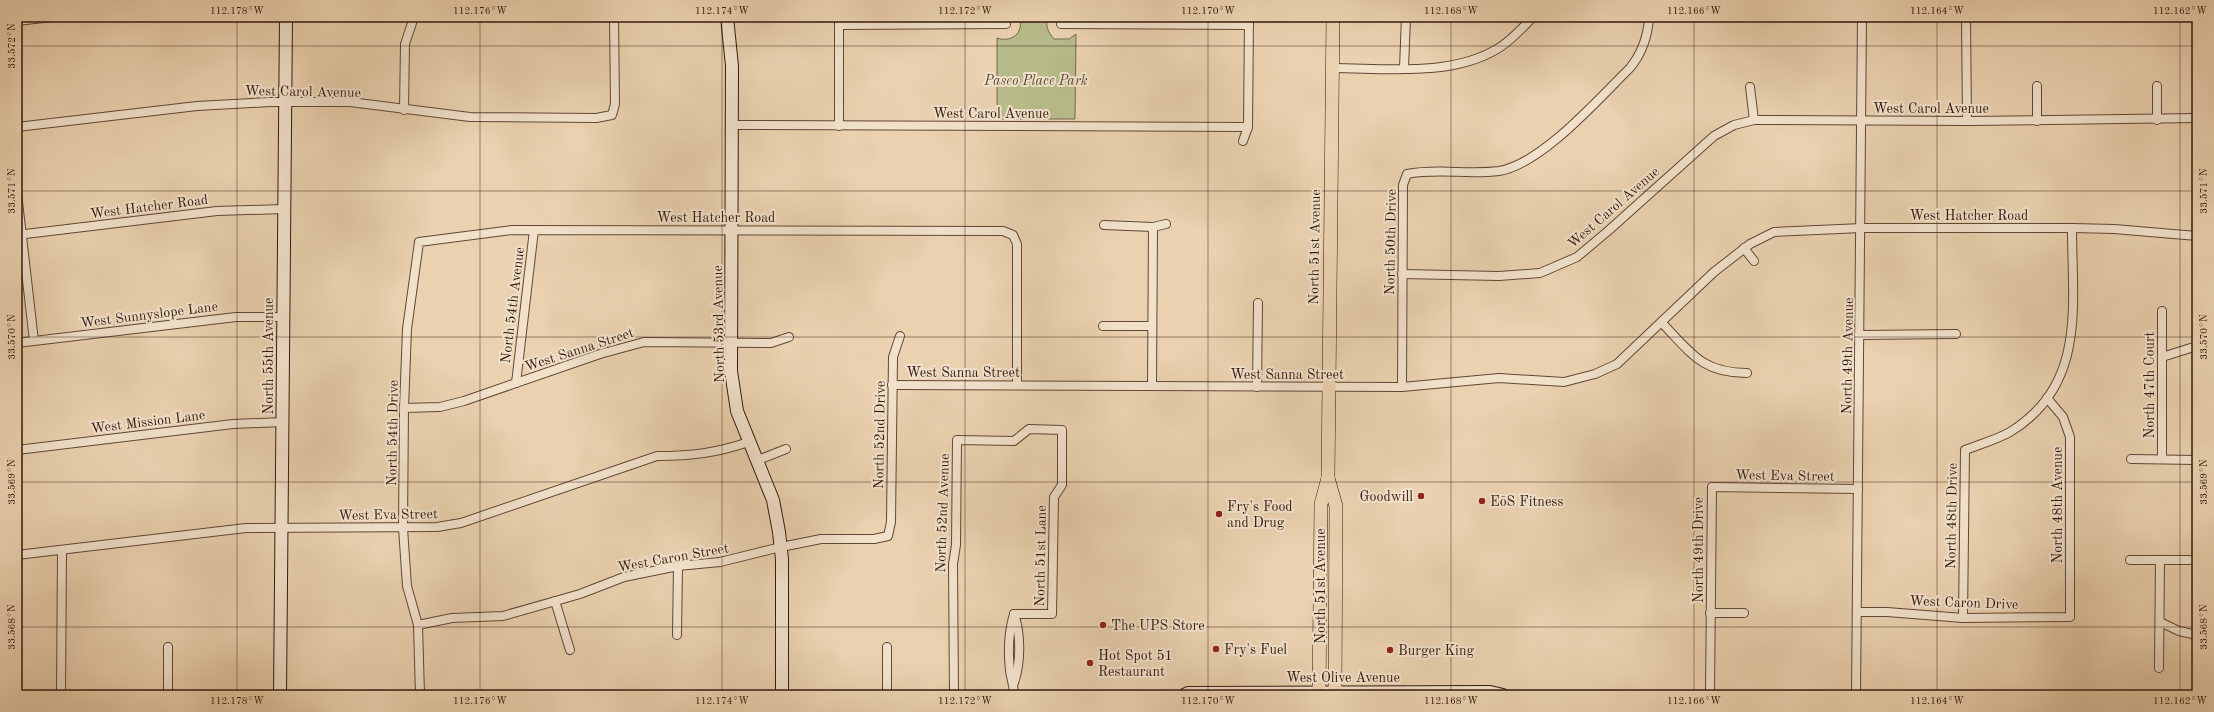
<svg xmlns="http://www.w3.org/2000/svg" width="2214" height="712" viewBox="0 0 2214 712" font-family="'Old Standard TT',serif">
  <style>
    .green { fill: #b7bb8a; stroke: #766a4c }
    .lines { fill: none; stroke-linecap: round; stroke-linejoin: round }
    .street-casing { stroke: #624736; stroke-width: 10 }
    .secondary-casing { stroke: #34190e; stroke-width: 14 }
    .primary-casing { stroke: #34190e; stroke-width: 14 }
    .street { stroke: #f1e1cb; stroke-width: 8 }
    .secondary { stroke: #f1e1cb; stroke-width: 12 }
    .primary { stroke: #ead1af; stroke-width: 13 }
    .ticks { fill: none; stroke: #34190e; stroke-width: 1; stroke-opacity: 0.45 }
    .poi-dot { fill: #8f2418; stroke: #f1e1cb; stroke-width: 1.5 }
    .labels { text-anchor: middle; stroke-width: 4; stroke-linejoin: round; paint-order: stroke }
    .park-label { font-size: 14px; font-style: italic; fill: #5b4a33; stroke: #f1e1cb }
    .street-label { font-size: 14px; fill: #34190e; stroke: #f1e1cb }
    .poi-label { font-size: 14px; fill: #34190e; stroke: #f1e1cb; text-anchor: start }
    .neatline { fill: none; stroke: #34190e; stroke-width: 1.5 }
    .ticks-label { font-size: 10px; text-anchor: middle; fill: #34190e }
  </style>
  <rect width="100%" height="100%" fill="#ead1af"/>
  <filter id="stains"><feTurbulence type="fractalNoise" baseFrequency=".005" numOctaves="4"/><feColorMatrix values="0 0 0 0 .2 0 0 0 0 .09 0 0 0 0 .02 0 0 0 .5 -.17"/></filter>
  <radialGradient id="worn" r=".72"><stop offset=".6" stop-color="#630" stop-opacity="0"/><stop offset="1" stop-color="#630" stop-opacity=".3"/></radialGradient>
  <path class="green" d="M1019 17H1048C1045 26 1048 32 1054 39H1069L1076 34 1075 119H997V38C1011 43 1025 33 1019 17Z"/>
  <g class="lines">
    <g class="street-casing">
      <g id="street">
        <polyline points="1966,17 1967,121"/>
        <polyline points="17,21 52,17"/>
        <polyline points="1061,24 1249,25"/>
        <polyline points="839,25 1006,24"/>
        <path d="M1332 68C1384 68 1451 77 1497 49 1511 41 1522 28 1533 17"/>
        <polyline points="1404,68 1406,17"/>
        <polyline points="2157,86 2157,120"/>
        <polyline points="1750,87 1754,120"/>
        <polyline points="404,110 405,44 414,17"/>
        <polyline points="2037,121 2037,86"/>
        <polyline points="733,125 1248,127"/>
        <polyline points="839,126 839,17"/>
        <polyline points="17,127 197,106 270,102 350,102 470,117 596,118 612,115 615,104 614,17"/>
        <polyline points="1243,141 1248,127 1249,17"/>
        <polyline points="17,193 34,341"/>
        <polyline points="1104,225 1153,227 1166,224"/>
        <polyline points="17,235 217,211 284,209"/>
        <polyline points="1744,248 1754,261"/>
        <polyline points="1402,274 1499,276 1540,273 1577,257 1608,231 1714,136 1734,125 1754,120 1967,121 2197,118"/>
        <path d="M1662 323C1691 353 1702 373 1747 373"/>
        <polyline points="1103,326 1152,326"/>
        <polyline points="1859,335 1956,334"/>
        <polyline points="17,343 236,317 283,317"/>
        <polyline points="2162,357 2197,346"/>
        <polyline points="516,383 534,230"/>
        <polyline points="892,385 1402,387 1499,378 1564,382 1595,374 1617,364 1714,272 1750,244 1774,232 1862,228 2072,228 2114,229 2197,236"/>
        <polyline points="1152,386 1153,227"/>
        <polyline points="1257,387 1258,303"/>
        <path d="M1402 387 1403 185 1407 174C1437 168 1468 175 1499 171 1542 164 1598 99 1630 68 1642 53 1648 37 1649 17"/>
        <polyline points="404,408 440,407 464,401 600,354 644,342 771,343 789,337"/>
        <polyline points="17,450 233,424 283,422"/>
        <polyline points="2131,459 2197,460"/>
        <polyline points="2162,459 2162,311"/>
        <polyline points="758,460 786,449"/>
        <path d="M17 555 246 528 437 527 461 523 657 456C693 456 715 453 749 442"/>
        <polyline points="2130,560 2197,560"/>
        <polyline points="555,601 570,650"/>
        <polyline points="1857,612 1887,612 1963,618 2070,617 2070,437 2063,417 2047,398"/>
        <polyline points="1710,613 1744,613"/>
        <path d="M1014 614C1009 631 1008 653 1010 670 1011 679 1014 686 1014 695"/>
        <path d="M1014 614C1021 634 1021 662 1014 683"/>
        <path d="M1963 618 1965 450C1980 444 1996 440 2010 432 2087 385 2072 305 2072 228"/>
        <polyline points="2160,622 2179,631 2197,635"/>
        <polyline points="418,625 452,618 503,616 580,594 624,577 678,566 720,562 781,547 821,539 874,539 888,536 891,522 893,357 900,336"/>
        <polyline points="677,635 678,566"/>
        <polyline points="168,647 168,695"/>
        <polyline points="887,647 887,695"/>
        <polyline points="2159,668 2160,560"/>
        <polyline points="61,695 62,550"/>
        <polyline points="420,695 418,625 407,586 403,528 404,408 407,329 419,242 512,230 1003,231 1013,235 1017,244 1017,385"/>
        <polyline points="954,695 953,564 956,545 957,440 1014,441 1029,429 1062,430 1062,485 1054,497 1052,614 1014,614"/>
        <polyline points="1710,695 1712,487 1858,489"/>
        <polyline points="1856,695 1862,17"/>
      </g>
    </g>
    <g class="secondary-casing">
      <g id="secondary">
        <polyline points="727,17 732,66 731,371 737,411 773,500 779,532 782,559 782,695"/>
        <polyline points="280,695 286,17"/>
        <polyline points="1184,695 1188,693 1490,692 1503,695"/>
      </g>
    </g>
    <g class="primary-casing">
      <g id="primary">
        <polyline points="1328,478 1336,506 1335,695"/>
        <polyline points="1319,695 1321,504 1328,478 1333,17"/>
      </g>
    </g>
    <use href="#street" class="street"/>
    <use href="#secondary" class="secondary"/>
    <use href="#primary" class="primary"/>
  </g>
  <path class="ticks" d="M237 17V695M480 17V695M722 17V695M965 17V695M1208 17V695M1451 17V695M1694 17V695M1937 17V695M2180 17V695M17 46H2197M17 191H2197M17 337H2197M17 482H2197M17 627H2197"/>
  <g class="poi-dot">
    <circle cx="1421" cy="496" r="4"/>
    <circle cx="1482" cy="501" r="4"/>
    <circle cx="1219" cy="514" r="4"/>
    <circle cx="1103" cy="625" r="4"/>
    <circle cx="1216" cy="649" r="4"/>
    <circle cx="1390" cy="650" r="4"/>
    <circle cx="1090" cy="663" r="4"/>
  </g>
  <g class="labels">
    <g class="park-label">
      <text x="1036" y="85">Paseo Place Park</text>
    </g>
    <g class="street-label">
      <text transform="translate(303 91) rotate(1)" y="5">West Carol Avenue</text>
      <text x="1931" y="113">West Carol Avenue</text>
      <text x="991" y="118">West Carol Avenue</text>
      <text transform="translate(149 206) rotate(-7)" y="5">West Hatcher Road</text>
      <text transform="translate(1613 207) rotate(-41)" y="5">West Carol Avenue</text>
      <text x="1969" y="220">West Hatcher Road</text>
      <text x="716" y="222">West Hatcher Road</text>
      <text transform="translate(1390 242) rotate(-89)" y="5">North 50th Drive</text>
      <text transform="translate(1314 247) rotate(-89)" y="5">North 51st Avenue</text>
      <text transform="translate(512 305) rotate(-83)" y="5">North 54th Avenue</text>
      <text transform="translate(149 314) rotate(-7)" y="5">West Sunnyslope Lane</text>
      <text transform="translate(718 324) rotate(-91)" y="5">North 53rd Avenue</text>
      <text transform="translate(579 349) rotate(-18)" y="5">West Sanna Street</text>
      <text transform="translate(268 356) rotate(-90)" y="5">North 55th Avenue</text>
      <text transform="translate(1847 356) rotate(-89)" y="5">North 49th Avenue</text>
      <text x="963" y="377">West Sanna Street</text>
      <text x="1287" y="379">West Sanna Street</text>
      <text transform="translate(2149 385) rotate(-90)" y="5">North 47th Court</text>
      <text transform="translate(148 421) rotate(-7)" y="5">West Mission Lane</text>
      <text transform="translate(392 433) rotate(-89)" y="5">North 54th Drive</text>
      <text transform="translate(879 435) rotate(-89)" y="5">North 52nd Drive</text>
      <text transform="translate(1785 475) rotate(1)" y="5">West Eva Street</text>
      <text transform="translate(2057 505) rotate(-90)" y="5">North 48th Avenue</text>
      <text transform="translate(942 513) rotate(-88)" y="5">North 52nd Avenue</text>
      <text transform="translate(388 514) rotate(-1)" y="5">West Eva Street</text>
      <text transform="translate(1951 516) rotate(-89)" y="5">North 48th Drive</text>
      <text transform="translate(1698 550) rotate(-90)" y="5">North 49th Drive</text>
      <text transform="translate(1040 556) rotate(-89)" y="5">North 51st Lane</text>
      <text transform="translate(673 557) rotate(-10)" y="5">West Caron Street</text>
      <text transform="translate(1320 586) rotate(-90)" y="5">North 51st Avenue</text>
      <text transform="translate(1964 602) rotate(2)" y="5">West Caron Drive</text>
      <text x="1343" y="682">West Olive Avenue</text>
    </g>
    <g class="poi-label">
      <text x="1413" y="501" text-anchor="end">Goodwill</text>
      <text x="1490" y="506">EōS Fitness</text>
      <text x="1227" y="511">Fry's Food<tspan x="1227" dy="16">and Drug</tspan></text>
      <text x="1111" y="630">The UPS Store</text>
      <text x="1224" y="654">Fry's Fuel</text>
      <text x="1398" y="655">Burger King</text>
      <text x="1098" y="660">Hot Spot 51<tspan x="1098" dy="16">Restaurant</tspan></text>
    </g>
  </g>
  <rect width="2214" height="712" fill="none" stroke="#ead1af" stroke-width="44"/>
  <rect x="22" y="22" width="2170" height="668" class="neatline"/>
  <g class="ticks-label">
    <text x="237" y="14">112.178°W</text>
    <text x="480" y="14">112.176°W</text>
    <text x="722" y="14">112.174°W</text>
    <text x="965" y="14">112.172°W</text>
    <text x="1208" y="14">112.170°W</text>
    <text x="1451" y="14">112.168°W</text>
    <text x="1694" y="14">112.166°W</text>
    <text x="1937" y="14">112.164°W</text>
    <text x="2180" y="14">112.162°W</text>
    <text transform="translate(11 46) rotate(-90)" y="4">33.572°N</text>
    <text transform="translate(11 191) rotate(-90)" y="4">33.571°N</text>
    <text transform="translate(2203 191) rotate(-90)" y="4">33.571°N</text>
    <text transform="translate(11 337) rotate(-90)" y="4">33.570°N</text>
    <text transform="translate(2203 337) rotate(-90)" y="4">33.570°N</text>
    <text transform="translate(11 482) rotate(-90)" y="4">33.569°N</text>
    <text transform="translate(2203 482) rotate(-90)" y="4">33.569°N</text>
    <text transform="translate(11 627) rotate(-90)" y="4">33.568°N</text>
    <text transform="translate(2203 627) rotate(-90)" y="4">33.568°N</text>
    <text x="237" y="704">112.178°W</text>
    <text x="480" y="704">112.176°W</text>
    <text x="722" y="704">112.174°W</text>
    <text x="965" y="704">112.172°W</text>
    <text x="1208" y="704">112.170°W</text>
    <text x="1451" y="704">112.168°W</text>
    <text x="1694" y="704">112.166°W</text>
    <text x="1937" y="704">112.164°W</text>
    <text x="2180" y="704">112.162°W</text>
  </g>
  <rect width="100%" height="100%" filter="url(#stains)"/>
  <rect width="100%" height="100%" fill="url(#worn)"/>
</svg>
